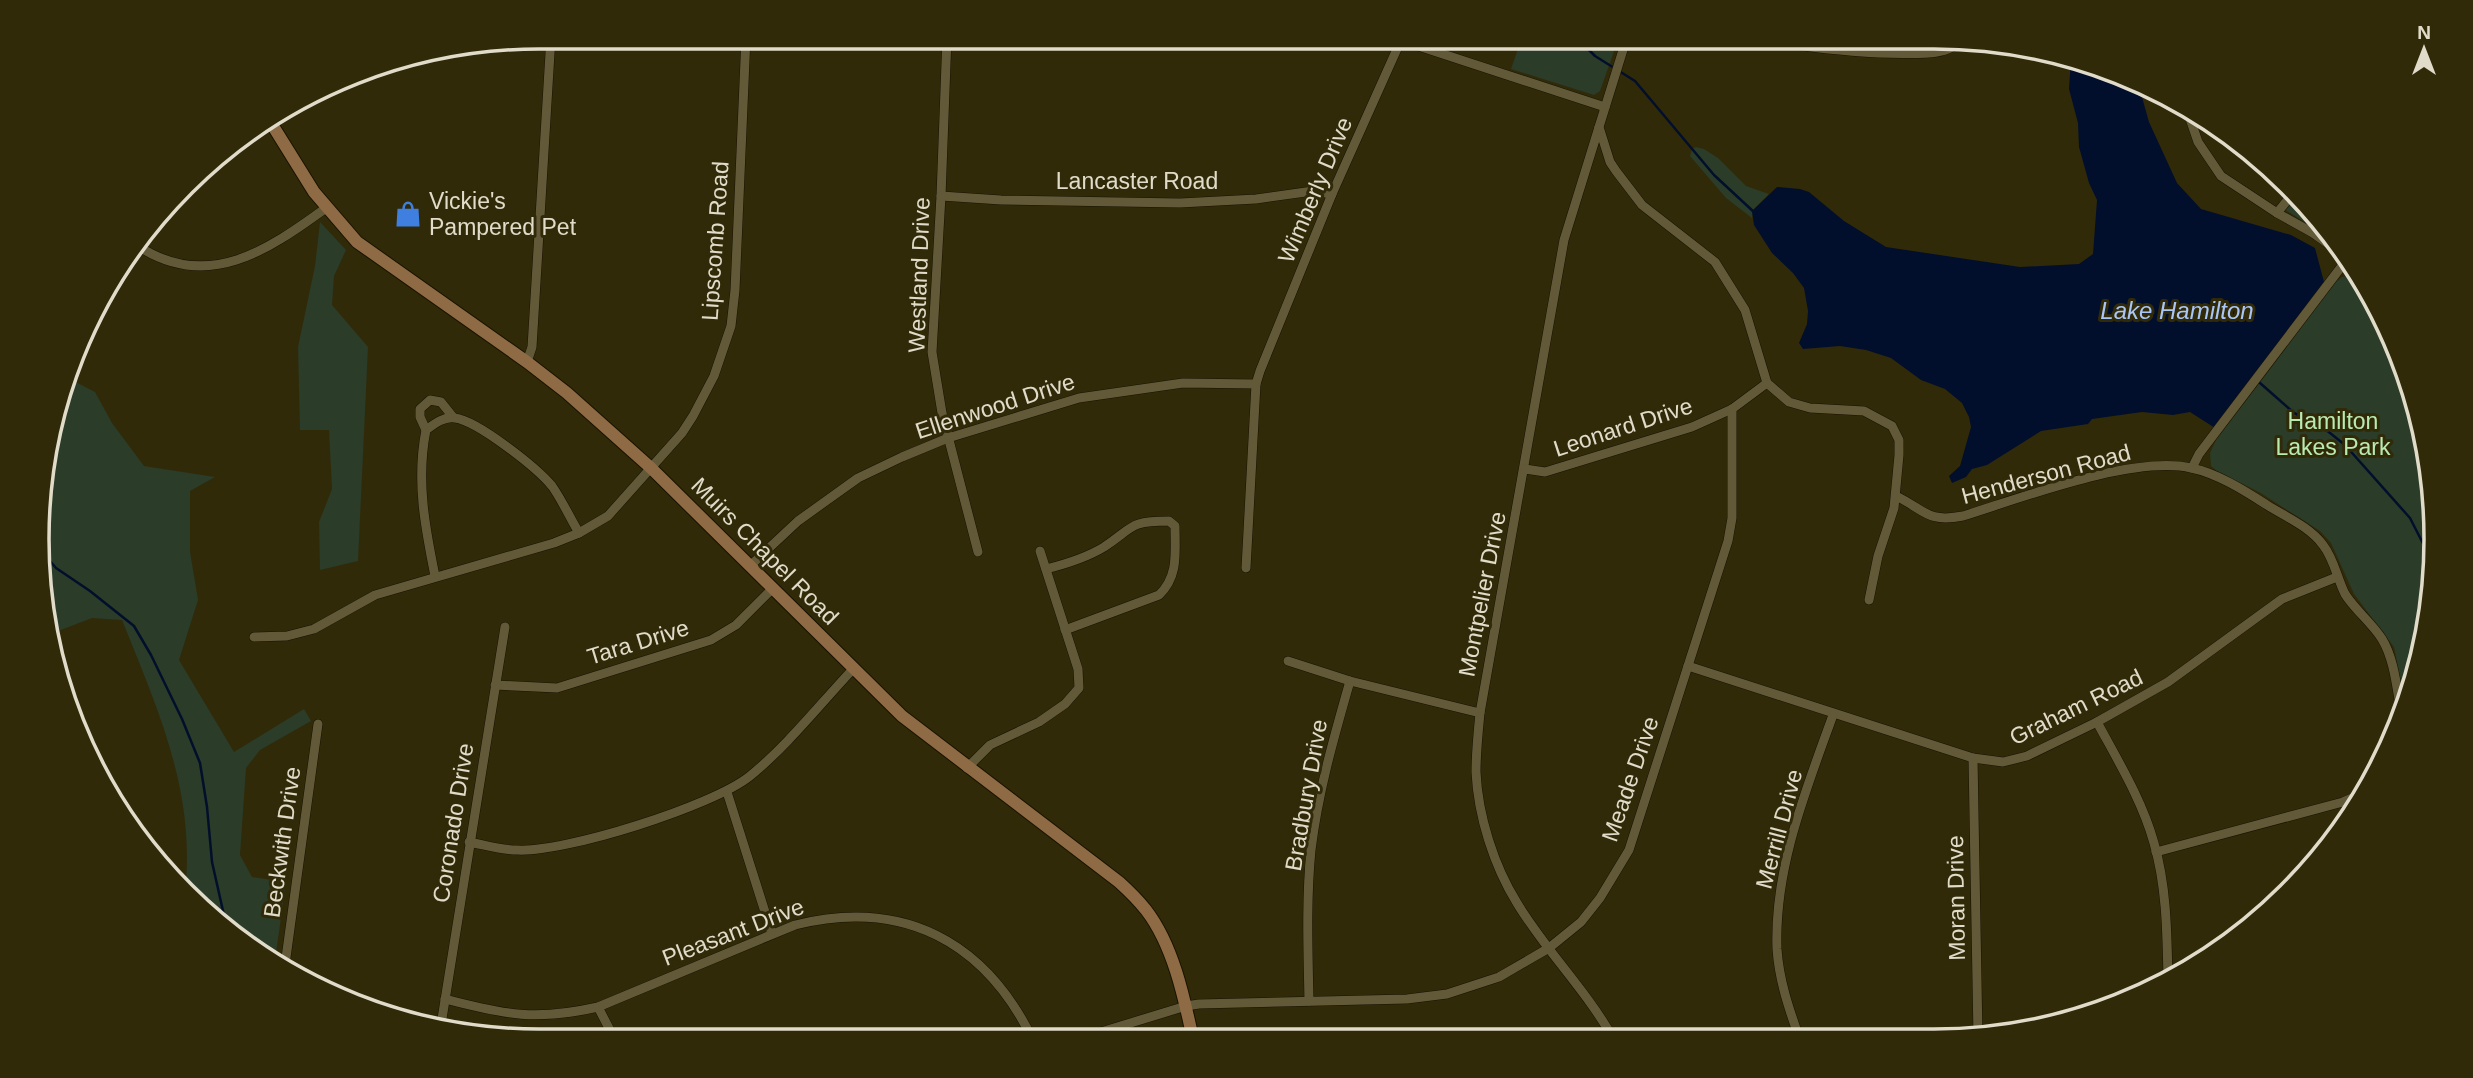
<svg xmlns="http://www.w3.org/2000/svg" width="2473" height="1078" viewBox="0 0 2473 1078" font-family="Arial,sans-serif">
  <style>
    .green { fill: #2b3c28 }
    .water { fill: #020f2c }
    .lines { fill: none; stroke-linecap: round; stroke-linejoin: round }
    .stream { stroke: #020f2c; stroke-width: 2.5 }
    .street-casing { stroke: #181200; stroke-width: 10 }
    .secondary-casing { stroke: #181200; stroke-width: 14 }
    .street { stroke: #625939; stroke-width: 9 }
    .secondary { stroke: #8e6b44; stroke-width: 12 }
    .labels { text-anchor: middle; stroke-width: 6; stroke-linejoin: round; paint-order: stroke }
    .street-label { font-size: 23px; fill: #e1dcca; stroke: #312a09 }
    .poi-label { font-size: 23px; fill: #e1dcca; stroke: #312a09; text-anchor: start }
    .park-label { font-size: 23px; fill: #b9ebb1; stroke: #312a09 }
    .water-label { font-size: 24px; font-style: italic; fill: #aac6f7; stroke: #312a09 }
    .rim { fill: none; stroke: #e1dcca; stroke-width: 3.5 }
  </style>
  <rect width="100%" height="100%" fill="#312a09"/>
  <g class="green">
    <polygon points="1522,37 1619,37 1600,91 1594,95 1511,69"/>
    <polygon points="1696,147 1704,149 1718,158 1746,186 1769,194 1752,211 1752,218 1726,198 1690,156 1692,149"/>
    <polygon points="2296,194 2338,243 2284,209"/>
    <polygon points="320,222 346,250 334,276 332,305 368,347 358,561 320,570 319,522 332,489 329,430 300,430 298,347 315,266"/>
    <polygon points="2349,276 2360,280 2396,349 2419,409 2435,507 2432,605 2406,708 2394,647 2354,594 2331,543 2320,531 2259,492 2217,471 2211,466 2210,453 2216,440 2336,282 2342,277"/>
    <path d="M70 379 95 392 112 423 144 466 215 477 190 491V552L198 600 179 660 234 752 304 709 311 721 260 750 246 768 240 855 252 877 286 882 275 960 233 937 185 892C196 792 158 710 122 620L92 618 53 633C47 612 66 603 41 585L37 539 46 441Z"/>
  </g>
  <polygon class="water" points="2071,59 2096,64 2138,83 2149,122 2177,183 2201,209 2291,235 2315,248 2324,282 2215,428 2190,412 2173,415 2142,412 2092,419 2088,424 2041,431 1987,465 1972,469 1966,477 1952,483 1949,476 1960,466 1971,427 1969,417 1962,403 1945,389 1921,380 1891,358 1866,350 1840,346 1803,349 1799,343 1807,324 1808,311 1804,288 1793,273 1772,253 1754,225 1752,211 1777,187 1800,189 1809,192 1844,221 1886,247 2020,267 2079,264 2093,254 2097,200 2089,183 2079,147 2078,123 2069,89"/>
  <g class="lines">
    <g class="stream">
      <polyline points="1576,37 1595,56 1635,81 1714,175 1755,213"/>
      <polyline points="2260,383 2294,413 2320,425 2345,445 2410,518 2433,563"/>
      <polyline points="38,547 56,568 90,591 134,626 151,655 182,719 200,763 207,807 212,862 228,933"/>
    </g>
    <g class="street-casing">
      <g id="street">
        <polyline points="947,37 941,196 932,352 942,413 978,552"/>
        <polyline points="1391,37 1605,107"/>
        <polyline points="1627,37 1599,127 1610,162 1616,171 1642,205 1715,262 1745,310 1767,383 1789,402 1810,408 1864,411 1892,426 1899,440 1899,455 1894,508 1878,556 1869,600"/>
        <path d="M1771 37C1793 50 1910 57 1937 52 1946 51 1955 46 1962 41"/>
        <polyline points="2185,104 2198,142 2221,176 2277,213 2313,233 2334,248 2359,277"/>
        <path d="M1599 127 1564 240 1480 713C1478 733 1476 752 1476 772 1478 816 1494 866 1517 903 1546 951 1586 990 1613 1038"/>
        <polyline points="941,196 1001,200 1180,203 1256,199 1313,191 1332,194"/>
        <polyline points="2277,213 2294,192"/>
        <path d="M138 246C208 292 268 250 326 208"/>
        <polyline points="2382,313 2386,321"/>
        <polyline points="527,362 532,347 551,37"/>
        <polyline points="426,430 420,417 420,409 430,400 441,402 453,417"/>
        <polyline points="2192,468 2199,454 2348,258"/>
        <polyline points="1525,469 1545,472 1692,427 1732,409 1767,383"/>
        <path d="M1896 496C1925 510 1927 523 1963 516 2021 498 2133 455 2191 468 2217 473 2245 491 2267 505 2286 517 2310 527 2323 545 2334 559 2337 578 2345 594 2355 610 2372 623 2382 639 2395 660 2397 692 2402 716"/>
        <polyline points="751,565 798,521 858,478 902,457 948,438 1079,398 1183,383 1256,384"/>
        <polyline points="1246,568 1256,384 1260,371 1332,194 1401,40"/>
        <path d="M1046 569C1066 564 1086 558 1104 547 1134 527 1129 521 1169 521L1175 526C1175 552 1179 576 1159 595L1065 630"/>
        <path d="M435 576C425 527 416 480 426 430 434 424 444 416 455 418 478 421 537 468 552 486 562 500 570 518 579 533"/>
        <polyline points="254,637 287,636 314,629 375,595 554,543 579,533 608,516 682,433 693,416 714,376 731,326 735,290 746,37"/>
        <polyline points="1288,661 1350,681 1480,713"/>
        <polyline points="1688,666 1973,758 2003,762 2027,756 2097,722 2168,682 2282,599 2337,577"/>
        <polyline points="495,685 557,688 711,640 736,625 773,588"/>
        <path d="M2097 722C2118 761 2142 800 2154 843 2167 888 2167 935 2168 981"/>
        <polyline points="1973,758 1978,1037"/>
        <polyline points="967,768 990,745 1039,722 1065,704 1079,688 1078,669 1040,551"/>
        <polyline points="727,792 772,934"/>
        <path d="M469 842C485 845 501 850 517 850 564 853 713 806 750 776 788 745 820 704 854 668"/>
        <polyline points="2156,852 2343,802 2364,793"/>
        <polyline points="285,965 318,724"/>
        <path d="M445 999C506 1015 536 1021 598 1007L795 925C903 898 985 941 1033 1040"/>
        <path d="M1309 1001C1308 951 1306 900 1311 850 1318 792 1334 737 1350 681"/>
        <polyline points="598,1007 612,1034 613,1041"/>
        <polyline points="441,1025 505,627"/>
        <path d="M1799 1037C1789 1009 1779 980 1777 949 1774 868 1806 790 1833 715"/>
        <polyline points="1075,1040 1186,1006 1199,1004 1407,999 1447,994 1499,977 1549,948 1581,922 1600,898 1629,850 1728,541 1732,518 1732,409"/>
      </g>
    </g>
    <g class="secondary-casing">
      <path id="secondary" d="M268 118 314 192 357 242 527 362 567 393 651 468 902 716 1119 882C1129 891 1138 900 1146 910 1173 945 1184 997 1193 1039"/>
    </g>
    <use href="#street" class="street"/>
    <use href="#secondary" class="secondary"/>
  </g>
  <defs>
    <g id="shop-bare" transform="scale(2.1)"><path d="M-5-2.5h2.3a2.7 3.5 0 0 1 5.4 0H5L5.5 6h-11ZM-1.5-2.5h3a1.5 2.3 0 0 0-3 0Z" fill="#3f7fe0" stroke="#312a09" stroke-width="2.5" paint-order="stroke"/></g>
  </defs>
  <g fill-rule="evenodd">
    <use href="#shop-bare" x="408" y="214"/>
  </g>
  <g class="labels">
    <g class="street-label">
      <text x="1137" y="189">Lancaster Road</text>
      <text transform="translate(1315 190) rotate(-67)" y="8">Wimberly Drive</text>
      <text transform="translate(715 241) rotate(-86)" y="8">Lipscomb Road</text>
      <text transform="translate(919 275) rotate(-88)" y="8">Westland Drive</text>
      <text transform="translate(995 406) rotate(-18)" y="8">Ellenwood Drive</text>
      <text transform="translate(1623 427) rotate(-18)" y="8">Leonard Drive</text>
      <text transform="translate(2046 474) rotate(-15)" y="8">Henderson Road</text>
      <text transform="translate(765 551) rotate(45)" y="8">Muirs Chapel Road</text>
      <text transform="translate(1482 594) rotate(-79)" y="8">Montpelier Drive</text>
      <text transform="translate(638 642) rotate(-17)" y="8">Tara Drive</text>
      <text transform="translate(2076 707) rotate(-26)" y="8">Graham Road</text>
      <text transform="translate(1630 779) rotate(-71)" y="8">Meade Drive</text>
      <text transform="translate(1306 795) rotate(-80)" y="8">Bradbury Drive</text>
      <text transform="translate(453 823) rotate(-81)" y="8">Coronado Drive</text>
      <text transform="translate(1779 829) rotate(-75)" y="8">Merrill Drive</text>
      <text transform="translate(282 842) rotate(-82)" y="8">Beckwith Drive</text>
      <text transform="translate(1956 898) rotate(-91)" y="8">Moran Drive</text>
      <text transform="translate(733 932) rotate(-21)" y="8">Pleasant Drive</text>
    </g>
    <g class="poi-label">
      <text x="429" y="209">Vickie's<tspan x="429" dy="26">Pampered Pet</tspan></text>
    </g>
    <g class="park-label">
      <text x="2333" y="429">Hamilton<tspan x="2333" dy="26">Lakes Park</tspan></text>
    </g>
    <g class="water-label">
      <text x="2177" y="319">Lake Hamilton</text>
    </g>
  </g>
  <path d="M0 0H2473V1078H0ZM539 49H1934A490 490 0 0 1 2424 539V539A490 490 0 0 1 1934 1029H539A490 490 0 0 1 49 539V539A490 490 0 0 1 539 49Z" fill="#312a09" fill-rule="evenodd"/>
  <path class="rim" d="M539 49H1934A490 490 0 0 1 2424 539V539A490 490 0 0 1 1934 1029H539A490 490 0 0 1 49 539V539A490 490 0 0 1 539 49Z"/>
  <g transform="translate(2424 49)" stroke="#312a09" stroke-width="5" paint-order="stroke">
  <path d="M0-5L12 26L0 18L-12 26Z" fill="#e1dcca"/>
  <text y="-10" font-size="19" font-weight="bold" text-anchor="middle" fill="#e1dcca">N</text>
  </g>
</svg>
